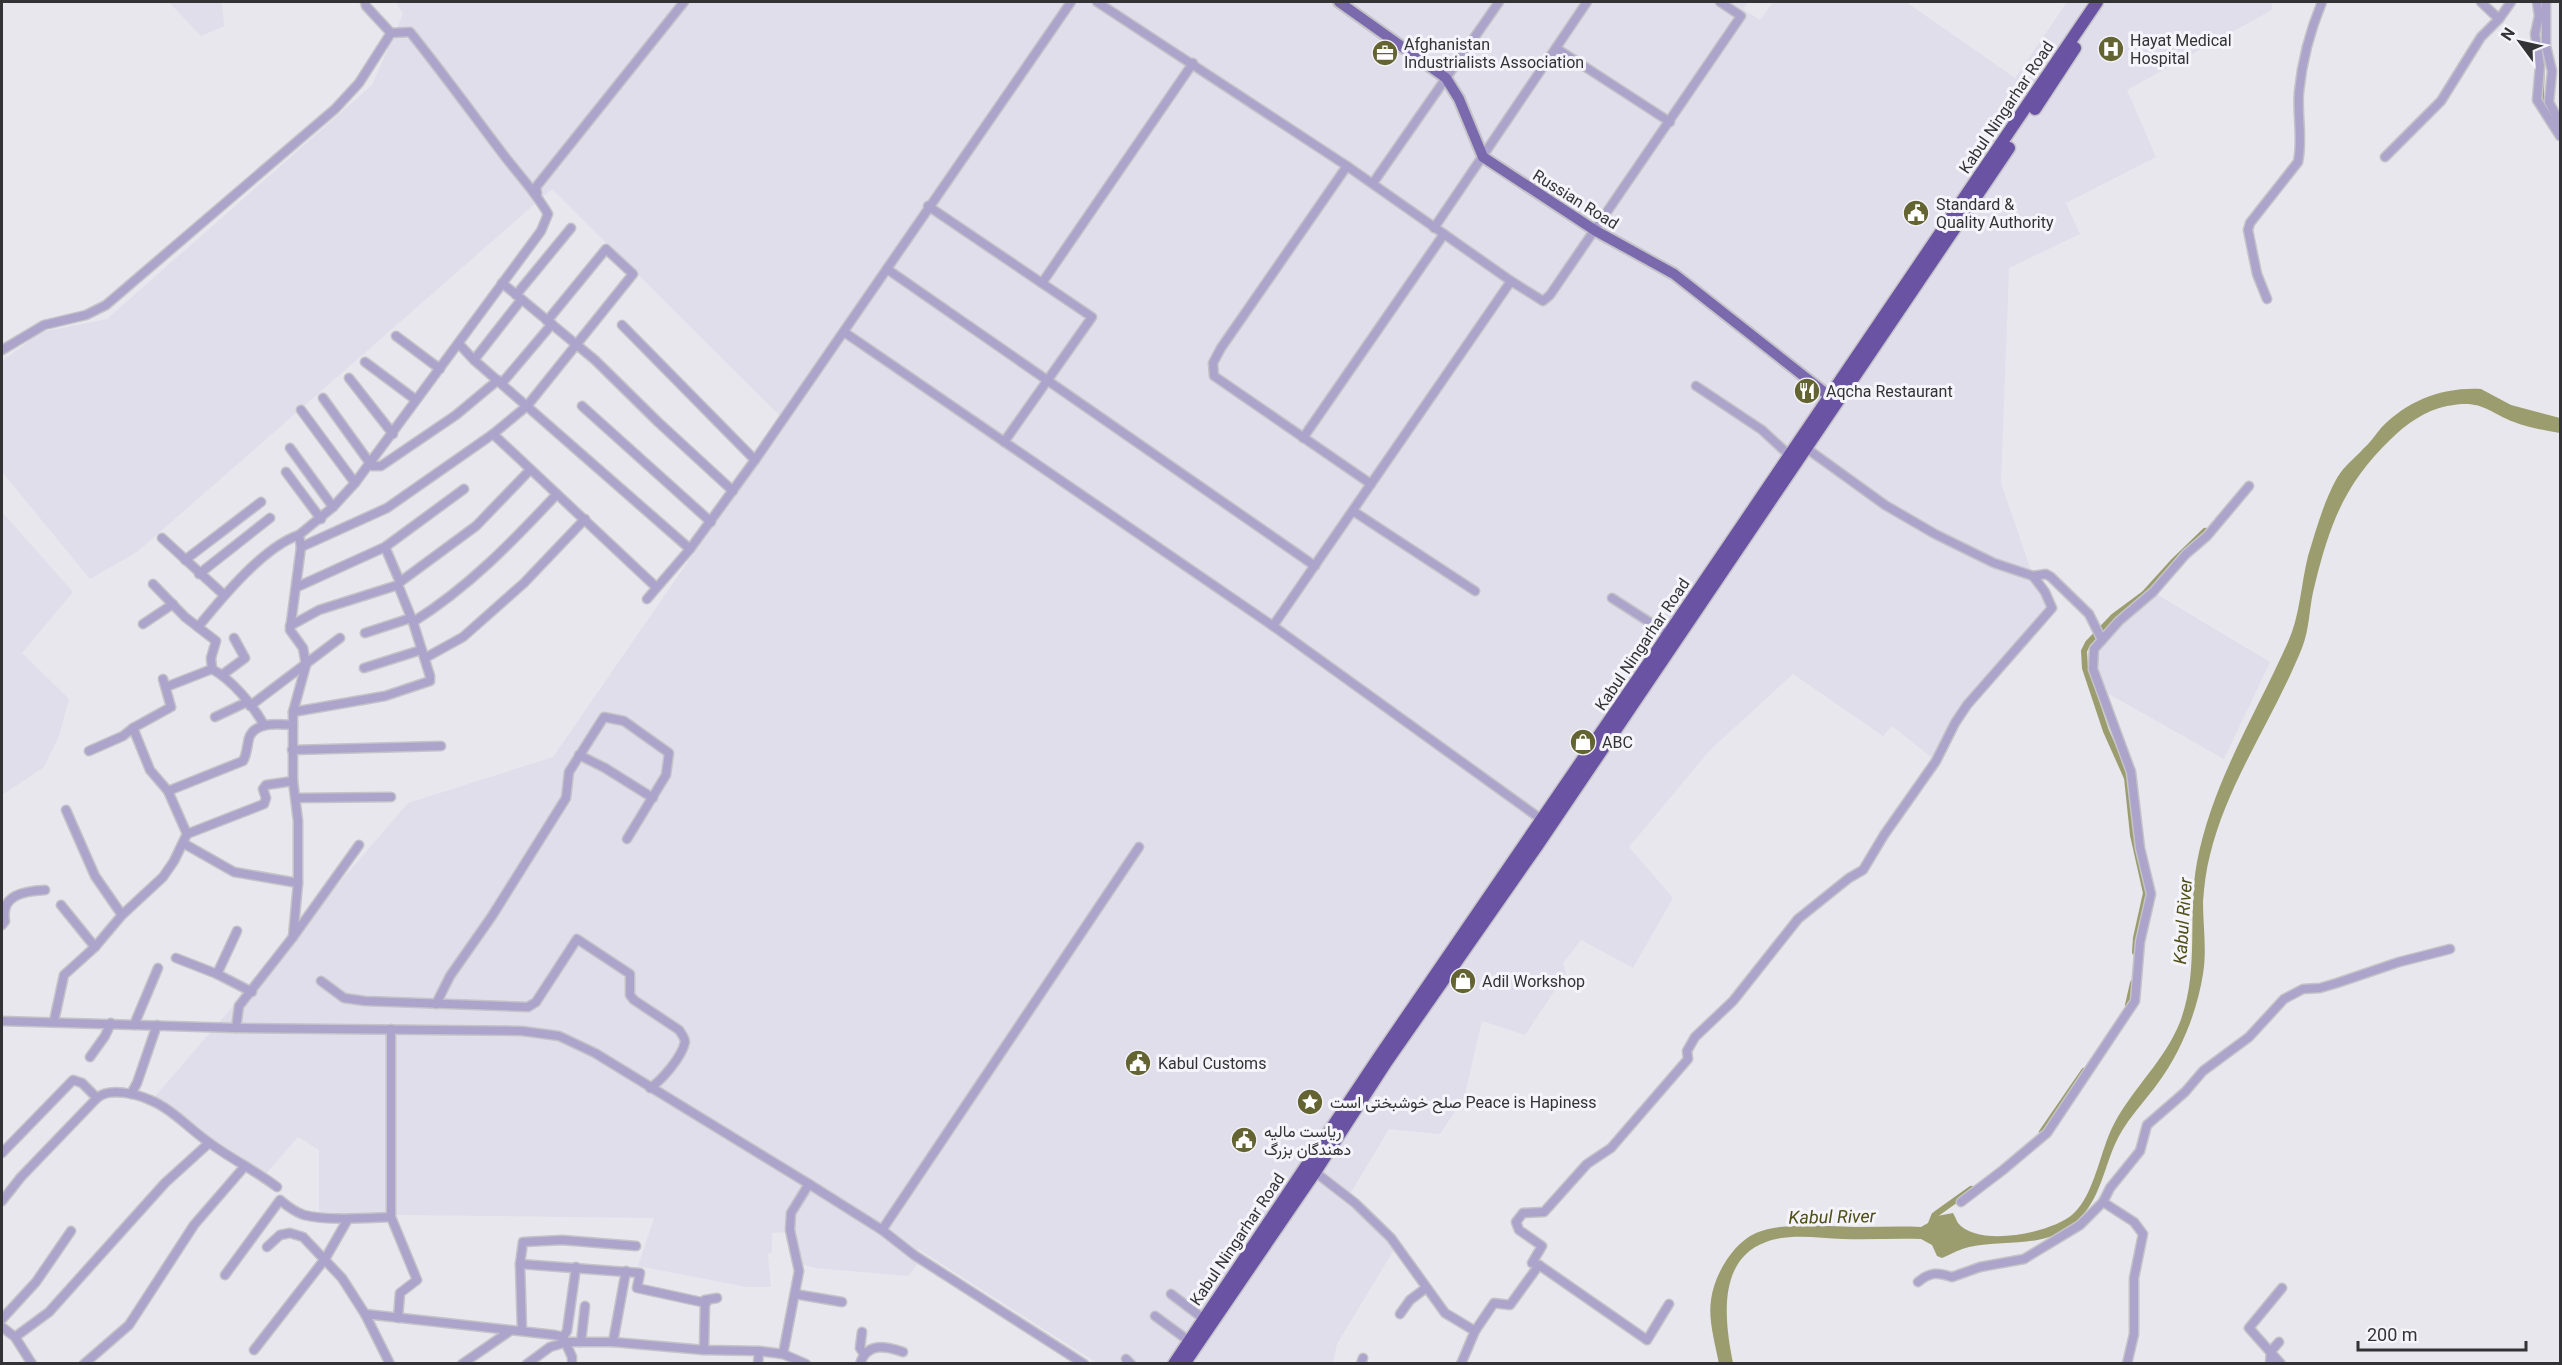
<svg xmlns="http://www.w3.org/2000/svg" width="2562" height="1365" viewBox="0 0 2562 1365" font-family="Roboto,Vazirmatn,sans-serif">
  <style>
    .built { fill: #e1deec }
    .water { fill: #9b9d6e }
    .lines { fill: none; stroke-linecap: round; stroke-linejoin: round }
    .stream { stroke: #9b9d6e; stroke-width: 1.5 }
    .canal { stroke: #9b9d6e; stroke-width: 6 }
    .minor-casing { stroke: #c4c3c8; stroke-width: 11 }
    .major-casing { stroke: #c4c3c8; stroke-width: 14 }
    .highway-casing { stroke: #c4c3c8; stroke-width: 15 }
    .minor { stroke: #aca4cb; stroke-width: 8 }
    .major { stroke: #7b69ae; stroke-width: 10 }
    .highway { stroke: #6a53a3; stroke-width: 12 }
    .labels { text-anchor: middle; stroke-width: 6; stroke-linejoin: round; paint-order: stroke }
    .poi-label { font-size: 16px; fill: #333335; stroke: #f5f4fb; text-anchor: start }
    .street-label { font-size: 16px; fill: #333335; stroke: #f5f4fb }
    .water-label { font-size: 18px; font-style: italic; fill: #4f4f17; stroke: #f5f4fb }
  </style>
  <rect width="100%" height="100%" fill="#e8e7ed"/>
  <g class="built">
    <polygon points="169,2 222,2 224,26 201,36"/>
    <polygon points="396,2 1748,2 1743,9 1760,20 1773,2 1906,2 2015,78 2067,2 2272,2 2272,10 2127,90 2156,157 2066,203 2080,234 2009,268 2001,483 2033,576 2052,604 1980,690 1936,761 1892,726 1883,736 1793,674 1710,750 1629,847 1673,898 1633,968 1581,940 1563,963 1566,974 1525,1035 1482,1021 1464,1098 1440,1134 1389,1129 1350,1194 1395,1248 1337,1344 1333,1363 1097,1363 918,1249 918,1264 908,1276 815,1268 801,1264 791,1232 772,1233 772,1252 768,1254 771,1287 747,1287 638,1266 654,1218 319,1214 319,1150 298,1137 263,1177 152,1100 408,803 553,757 785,421 552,189 137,552 90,579 2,472 2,361 41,332 107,319 372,85 403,14"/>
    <polygon points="2,512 73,592 22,653 69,699 59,736 44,767 2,795"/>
    <polygon points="2153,592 2270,662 2224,759 2100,689 2093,658 2110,631"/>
  </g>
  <path class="water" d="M2481 389 2511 405 2560 418V433C2545 430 2529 428 2514 422 2486 411 2482 399 2447 406 2426 410 2406 424 2391 439 2345 483 2330 523 2315 584 2309 605 2310 628 2302 648 2274 718 2228 781 2210 855 2206 870 2204 887 2203 902 2203 926 2207 950 2203 974 2197 1012 2181 1052 2158 1083 2145 1101 2130 1116 2119 1136 2105 1162 2102 1195 2081 1217 2050 1250 2009 1239 1969 1247 1960 1249 1951 1254 1942 1258L1937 1256 1932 1245 1921 1239C1895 1238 1869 1240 1843 1239 1819 1238 1789 1233 1766 1242 1716 1260 1725 1323 1733 1363L1719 1364C1715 1343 1708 1320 1711 1300 1714 1275 1733 1243 1756 1233 1785 1221 1830 1227 1861 1227 1881 1227 1901 1226 1921 1227L1928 1223 1932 1213 1936 1212 1937 1216 1953 1213C1955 1216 1956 1220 1958 1223 1978 1248 2052 1233 2073 1214 2095 1194 2100 1150 2114 1124 2133 1088 2165 1060 2180 1022 2200 970 2187 915 2197 862 2212 783 2256 714 2288 642 2300 616 2301 584 2308 556 2316 530 2324 501 2337 478 2344 466 2354 459 2363 449 2370 443 2375 435 2381 428 2408 400 2443 387 2481 389Z"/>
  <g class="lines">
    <polyline class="stream" points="2543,102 2544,67"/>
    <g class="canal">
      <polyline points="2135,952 2136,938 2146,893 2133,835 2127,778 2106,731 2085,668 2084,651 2088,643 2113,617 2144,594 2173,562 2205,531"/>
      <polyline points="2128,1005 2133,983"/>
      <polyline points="2042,1132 2084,1071"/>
      <polyline points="1933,1220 1936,1214 1971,1189"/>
    </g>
    <g class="minor-casing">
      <g id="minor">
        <polyline points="365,2 366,6 391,33"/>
        <polyline points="1097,2 1347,166 1511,281 1543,301 1550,295 1741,16 1720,2"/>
        <polyline points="2481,2 2499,19"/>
        <polyline points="2537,2 2539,16 2535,34 2540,66 2537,100 2560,136"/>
        <polyline points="2546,2 2546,46 2552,71 2549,102 2560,123"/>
        <polyline points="1556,48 1670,122"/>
        <polyline points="2385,157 2441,101 2481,37 2499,19 2511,2"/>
        <polyline points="1347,166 1221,348 1213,363 1214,376 1371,484"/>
        <polyline points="1373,183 1499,2"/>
        <polyline points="537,193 536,187 684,2"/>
        <polyline points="928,206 1092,317 1004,442"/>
        <polyline points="1434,228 1587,2"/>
        <polyline points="887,269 1315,566"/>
        <polyline points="502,283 595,360 658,422 733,491"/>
        <polyline points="1042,283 1193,63"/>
        <polyline points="516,295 571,228"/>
        <path d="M2267 299 2257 274 2248 230 2250 223 2298 162C2303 139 2297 115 2299 92 2302 61 2310 31 2322 2"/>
        <polyline points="622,325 755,460"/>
        <polyline points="844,332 1273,626 1545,822"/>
        <polyline points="396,336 440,369"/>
        <polyline points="459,344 474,360 690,549"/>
        <path d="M2 350 44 325 86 315 106 305 335 109 359 83 391 33 410 32C443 73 474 116 506 158 521 177 536 193 548 214L541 231 355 483 333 507 299 535 301 547 290 630 303 648 306 665 293 712V781L298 821V883L293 937"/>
        <polyline points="474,360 521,300"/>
        <polyline points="365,362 416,400"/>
        <polyline points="349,378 393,434"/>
        <polyline points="502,383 552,324"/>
        <polyline points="1696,386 1762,430 1789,455"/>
        <polyline points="323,398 372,466 381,466 456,415 498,380"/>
        <polyline points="582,406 711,522"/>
        <polyline points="301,410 355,483"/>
        <polyline points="493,434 656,587"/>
        <polyline points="1303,438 1444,234"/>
        <polyline points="290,448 333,507"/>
        <polyline points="1806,448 1885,505 1935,534 1994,563 2033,576 2046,574 2051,577 2089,614 2102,640"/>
        <polyline points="286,472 321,519"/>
        <polyline points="1353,511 1475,591"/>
        <polyline points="162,538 224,595"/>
        <polyline points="301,547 387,508 493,434 527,406 633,274 606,249 547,321"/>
        <polyline points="185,560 261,502"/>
        <polyline points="199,574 270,518"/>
        <polyline points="400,582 476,526 530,470"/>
        <path d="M153 584 185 617 216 641 211 658 212 669C232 680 253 705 264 725"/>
        <polyline points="297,587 385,547 464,489"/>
        <polyline points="1612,598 1668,634"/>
        <polyline points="647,599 690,549 755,460 1071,2"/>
        <path d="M413 622C469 587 512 542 557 494"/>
        <polyline points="143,624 173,604"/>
        <polyline points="290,626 319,610 398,585"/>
        <polyline points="1273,626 1511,281"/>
        <path d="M198 627C221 599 263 547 299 535"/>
        <polyline points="365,633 411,618"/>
        <polyline points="425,658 463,637 524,583 585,519"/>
        <polyline points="364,668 421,650"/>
        <polyline points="222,675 245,658 234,638"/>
        <polyline points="166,687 212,669"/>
        <polyline points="250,706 340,638"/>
        <polyline points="293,712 385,696 430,681 430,676 413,622 398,585 400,582 385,547"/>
        <polyline points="215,717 247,702"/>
        <polyline points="292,750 441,746"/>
        <polyline points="89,751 123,736 133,728 171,707 163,679"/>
        <polyline points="579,755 605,768 653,798"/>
        <path d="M168 791 243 761C247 754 247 746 249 738 255 721 279 724 293 725"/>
        <polyline points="296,798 391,797"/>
        <polyline points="66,810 95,876 122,915"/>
        <polyline points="187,834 264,804 266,798 263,789 266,785 293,781"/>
        <polyline points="183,843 234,872 298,883"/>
        <polyline points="61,905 95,947"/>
        <path d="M2 925 5 921C0 895 24 891 45 890"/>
        <polyline points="176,958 217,974 252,992"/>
        <polyline points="217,974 237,931"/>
        <path d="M321 981 344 998 365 1001 528 1007 536 1002 577 939 630 974V995L634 1000 679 1030C681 1033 685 1038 685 1042 682 1057 662 1080 650 1088"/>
        <polyline points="436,1004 450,976 492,916 566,798 569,772 604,717 624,721 669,753 666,775 627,839"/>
        <polyline points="2,1021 236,1028 522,1031 559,1036 595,1053 809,1184 882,1230 914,1255 1084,1364"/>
        <polyline points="54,1021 64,975 95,947 122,915 163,877 174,861 187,834 168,791 150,770 133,728"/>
        <polyline points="134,1025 158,968"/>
        <polyline points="236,1028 239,1006 293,937 359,845"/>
        <polyline points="391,1029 391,1217 417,1280 400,1293 398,1318"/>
        <polyline points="90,1057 105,1036 111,1023"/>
        <polyline points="131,1094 137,1083 157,1025"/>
        <polyline points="2,1153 73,1080 82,1083 97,1098"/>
        <polyline points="1315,1172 1355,1203 1391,1238 1445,1313 1475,1331"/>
        <path d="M2 1201 21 1177 97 1098C109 1087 137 1094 150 1100 169 1107 190 1129 207 1141 229 1158 255 1170 277 1187"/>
        <polyline points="1961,1202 2003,1170 2047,1133 2135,1001 2140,942 2151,894 2140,848 2131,772 2093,669 2094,649 2119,621 2153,592 2186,554 2207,536 2249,486"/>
        <polyline points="2103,1202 2134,1222 2143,1234 2134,1278 2134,1334 2127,1364"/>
        <polyline points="882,1230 1139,847"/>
        <polyline points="267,1247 280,1235 290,1233 303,1237 342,1278 365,1314 390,1364"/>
        <polyline points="520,1264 640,1273 637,1288 706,1303"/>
        <polyline points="1539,1265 1647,1340 1669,1304"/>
        <path d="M225 1275 280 1200C287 1206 295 1212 304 1215 328 1221 366 1218 391 1217"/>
        <path d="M1918 1282C1930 1272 1937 1272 1952 1277L1980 1267 2024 1259 2080 1225 2103 1202 2110 1188 2140 1151 2147 1125 2185 1092 2203 1071 2249 1037 2284 999 2303 989 2320 988 2337 983 2399 962 2450 949"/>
        <polyline points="795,1294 842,1302"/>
        <polyline points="1171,1294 1204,1319"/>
        <polyline points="365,1314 555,1335 563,1337 572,1357 572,1364"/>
        <polyline points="1400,1314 1410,1300 1426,1288"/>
        <polyline points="1155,1316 1189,1341"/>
        <polyline points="2,1319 36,1282 71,1231"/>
        <polyline points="2,1327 15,1337 32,1364"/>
        <polyline points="522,1330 520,1264 523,1242 562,1240 636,1246"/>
        <polyline points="862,1332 860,1348 864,1354"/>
        <polyline points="15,1337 49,1312 165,1183 209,1143"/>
        <polyline points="563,1337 567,1331 576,1267"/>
        <polyline points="581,1342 585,1306"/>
        <polyline points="613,1342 626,1271"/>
        <polyline points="254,1350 325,1259 348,1219"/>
        <polyline points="704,1350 705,1300 717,1298"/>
        <polyline points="783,1354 799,1271 790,1230 791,1213 809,1184"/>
        <polyline points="1126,1359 1131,1364"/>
        <polyline points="84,1364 129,1325 194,1225 245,1166"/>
        <polyline points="462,1364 510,1331"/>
        <polyline points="527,1364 550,1347 567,1342 613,1342 704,1350 759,1351 783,1354 806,1364"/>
        <polyline points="758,1364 759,1351"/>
        <path d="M860 1364C867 1342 885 1346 903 1352"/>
        <polyline points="1361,1364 1363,1358"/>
        <polyline points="1461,1364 1475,1331 1494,1303 1510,1305 1539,1265 1532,1263 1542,1246 1519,1230 1516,1222 1523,1213 1544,1212 1587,1164 1611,1148 1688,1059 1687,1051 1695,1037 1733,1001 1798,919 1849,878 1863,870 1884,835 1936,761 1955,723 1967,705 2052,608 2045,592 2033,576"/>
        <polyline points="2270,1364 2271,1351 2279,1342"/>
        <polyline points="2281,1364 2249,1328 2282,1288"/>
      </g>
    </g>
    <g class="major-casing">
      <polyline id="major" points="1339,2 1446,78 1459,99 1483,157 1596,231 1674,274 1829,396"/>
    </g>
    <g class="highway-casing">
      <g id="highway">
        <polyline points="2035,109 2075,48"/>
        <polyline points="1174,1364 1379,1057 1659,648 2097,2"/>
        <polyline points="1184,1364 1315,1172 1387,1061 1537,846 2009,148"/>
      </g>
    </g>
    <use href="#minor" class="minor"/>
    <use href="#major" class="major"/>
    <use href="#highway" class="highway"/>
  </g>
  <defs>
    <g id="hospital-disc" transform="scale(1.35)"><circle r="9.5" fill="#636431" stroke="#f5f4fb"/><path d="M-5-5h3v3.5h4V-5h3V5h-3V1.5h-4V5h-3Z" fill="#fff"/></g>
    <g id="office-disc" transform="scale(1.35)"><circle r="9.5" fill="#636431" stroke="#f5f4fb"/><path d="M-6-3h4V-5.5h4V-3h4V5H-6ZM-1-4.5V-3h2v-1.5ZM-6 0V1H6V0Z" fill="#fff"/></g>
    <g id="civic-disc" transform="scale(1.35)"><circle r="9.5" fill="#636431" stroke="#f5f4fb"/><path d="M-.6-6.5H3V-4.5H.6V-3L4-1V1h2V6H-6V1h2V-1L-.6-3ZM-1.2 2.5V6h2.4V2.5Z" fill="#fff"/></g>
    <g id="restaurant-disc" transform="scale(1.35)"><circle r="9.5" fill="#636431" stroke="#f5f4fb"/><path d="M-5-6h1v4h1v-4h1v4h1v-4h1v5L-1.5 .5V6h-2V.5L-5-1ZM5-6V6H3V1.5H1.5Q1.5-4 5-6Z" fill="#fff"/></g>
    <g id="shop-disc" transform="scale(1.35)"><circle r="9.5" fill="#636431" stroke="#f5f4fb"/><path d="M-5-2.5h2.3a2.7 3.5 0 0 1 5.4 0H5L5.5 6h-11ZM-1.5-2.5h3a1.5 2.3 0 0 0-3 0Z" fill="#fff"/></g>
    <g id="sight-disc" transform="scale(1.35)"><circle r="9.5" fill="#636431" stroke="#f5f4fb"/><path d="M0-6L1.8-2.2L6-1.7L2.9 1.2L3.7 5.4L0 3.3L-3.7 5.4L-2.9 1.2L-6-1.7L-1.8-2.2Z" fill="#fff"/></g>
  </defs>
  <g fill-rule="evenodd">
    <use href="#hospital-disc" x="2111" y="49"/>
    <use href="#office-disc" x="1385" y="53"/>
    <use href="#civic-disc" x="1916" y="213"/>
    <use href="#restaurant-disc" x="1807" y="391"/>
    <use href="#shop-disc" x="1583" y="742"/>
    <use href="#shop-disc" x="1463" y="981"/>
    <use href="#civic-disc" x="1138" y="1063"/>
    <use href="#sight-disc" x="1310" y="1102"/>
    <use href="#civic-disc" x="1244" y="1140"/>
  </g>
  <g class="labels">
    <g class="poi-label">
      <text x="2130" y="46">Hayat Medical<tspan x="2130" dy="18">Hospital</tspan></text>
      <text x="1404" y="50">Afghanistan<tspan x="1404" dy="18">Industrialists Association</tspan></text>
      <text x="1936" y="210">Standard &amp;<tspan x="1936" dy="18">Quality Authority</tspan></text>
      <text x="1826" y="397">Aqcha Restaurant</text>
      <text x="1602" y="748">ABC</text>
      <text x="1482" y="987">Adil Workshop</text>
      <text x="1158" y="1069">Kabul Customs</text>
      <text x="1330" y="1108">صلح خوشبختی است Peace is Hapiness</text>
      <text x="1264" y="1137">ریاست مالیه<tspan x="1264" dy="18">دهندگان بزرگ</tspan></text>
    </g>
    <g class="street-label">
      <text transform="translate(2006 107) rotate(-56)" y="6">Kabul Ningarhar Road</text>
      <text transform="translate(1576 199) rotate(32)" y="6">Russian Road</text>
      <text transform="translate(1642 644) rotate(-56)" y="6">Kabul Ningarhar Road</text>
      <text transform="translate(1237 1239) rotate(-56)" y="6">Kabul Ningarhar Road</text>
    </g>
    <g class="water-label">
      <text transform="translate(2183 921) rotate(-86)" y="6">Kabul River</text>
      <text transform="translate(1832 1217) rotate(-1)" y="6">Kabul River</text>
    </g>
  </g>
  <rect width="2562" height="1365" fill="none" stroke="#333335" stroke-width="6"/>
  <g transform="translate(2520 42) rotate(303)" stroke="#f5f4fb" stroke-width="4.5" paint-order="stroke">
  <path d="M0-4.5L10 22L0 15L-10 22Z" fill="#333335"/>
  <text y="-9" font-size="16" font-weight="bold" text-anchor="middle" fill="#333335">N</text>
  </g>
  <path d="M2358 1341v9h168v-9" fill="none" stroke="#333335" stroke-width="3"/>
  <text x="2367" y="1341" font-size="18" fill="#333335" stroke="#f5f4fb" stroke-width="4.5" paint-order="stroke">200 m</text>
</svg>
